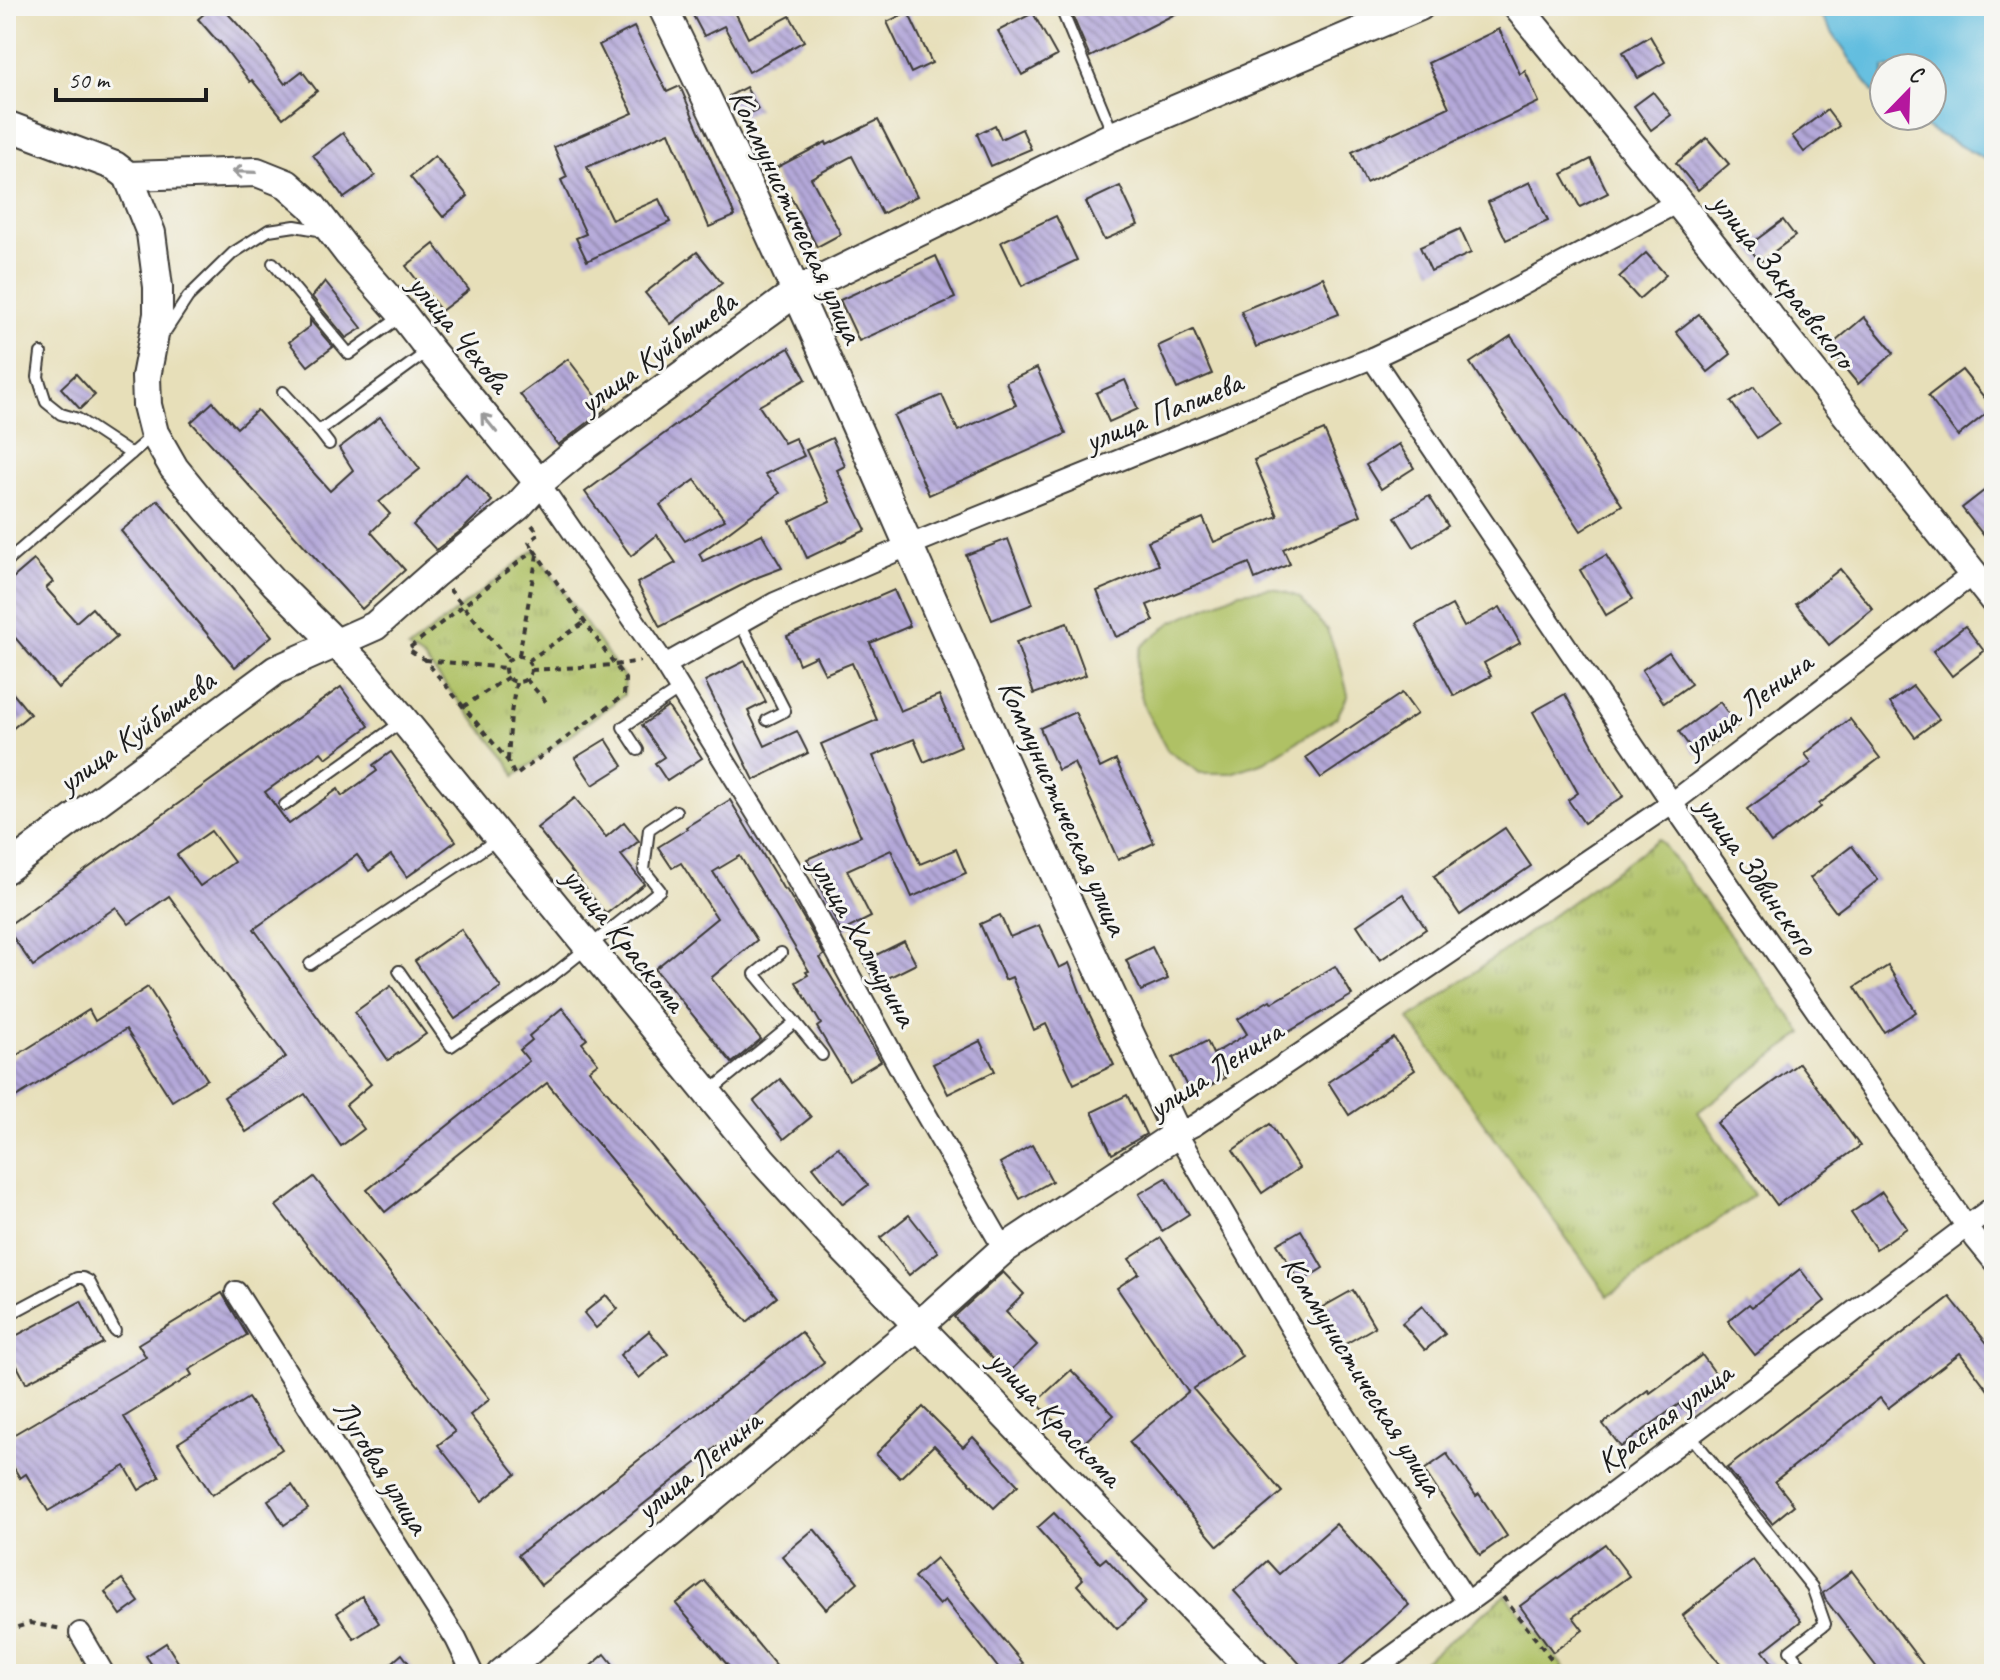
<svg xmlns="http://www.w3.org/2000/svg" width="2000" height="1680" viewBox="0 0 2000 1680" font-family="Caveat,sans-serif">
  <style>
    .grass { fill: #afc165; stroke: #666e40; stroke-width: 2 }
    .park { fill: url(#park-tufts); stroke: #666e40; stroke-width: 2 }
    .water { fill: #61bddf; stroke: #3e6c7e; stroke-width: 2 }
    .building { fill: url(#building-back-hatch); fill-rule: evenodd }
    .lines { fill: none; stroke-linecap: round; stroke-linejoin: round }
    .lane-casing { stroke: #3a3934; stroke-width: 14 }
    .street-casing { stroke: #3a3934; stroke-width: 24 }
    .secondary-casing { stroke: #3a3934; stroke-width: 32 }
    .path { stroke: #3a3934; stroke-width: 4; stroke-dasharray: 6 6; stroke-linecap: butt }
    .lane { stroke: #fff; stroke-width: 10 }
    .street { stroke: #fff; stroke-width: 20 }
    .secondary { stroke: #fff; stroke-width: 28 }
    .oneway { stroke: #999 }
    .labels { text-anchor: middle; stroke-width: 6; stroke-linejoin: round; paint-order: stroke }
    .street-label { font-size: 32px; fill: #1c1c1c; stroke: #f6f6f2 }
  </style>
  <defs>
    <pattern id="park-tufts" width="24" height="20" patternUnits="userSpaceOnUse" patternTransform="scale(2)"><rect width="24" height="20" fill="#afc165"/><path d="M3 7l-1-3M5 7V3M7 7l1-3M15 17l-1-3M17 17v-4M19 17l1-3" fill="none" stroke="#96a557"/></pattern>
    <pattern id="building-back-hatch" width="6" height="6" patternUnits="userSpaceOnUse" patternTransform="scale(2)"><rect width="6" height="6" fill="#b4a8d9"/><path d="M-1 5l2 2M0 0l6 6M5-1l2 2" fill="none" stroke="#9288af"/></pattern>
  </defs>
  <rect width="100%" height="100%" fill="#f6f6f2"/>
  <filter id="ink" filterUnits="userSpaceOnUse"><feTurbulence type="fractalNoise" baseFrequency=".0125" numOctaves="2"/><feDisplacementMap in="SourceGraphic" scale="16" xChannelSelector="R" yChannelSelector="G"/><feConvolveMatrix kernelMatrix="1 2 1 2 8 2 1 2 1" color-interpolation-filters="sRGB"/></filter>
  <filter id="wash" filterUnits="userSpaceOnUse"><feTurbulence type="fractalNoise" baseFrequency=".006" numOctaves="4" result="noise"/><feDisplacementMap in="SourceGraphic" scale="32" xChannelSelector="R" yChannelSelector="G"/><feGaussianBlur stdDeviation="1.8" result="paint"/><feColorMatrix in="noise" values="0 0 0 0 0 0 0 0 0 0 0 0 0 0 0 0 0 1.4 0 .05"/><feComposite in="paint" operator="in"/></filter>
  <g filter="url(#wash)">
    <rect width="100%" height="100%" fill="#e7dfb9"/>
    <polygon class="grass" points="1273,588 1299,597 1327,630 1340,663 1348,695 1337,717 1264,762 1231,773 1200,773 1167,750 1145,709 1136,677 1138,657 1142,646 1172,622 1240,592"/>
    <g class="park">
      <polygon points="534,550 625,679 624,695 515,776 508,761 425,660 408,649"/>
      <polygon points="1659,839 1803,1033 1698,1112 1754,1195 1608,1296 1409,1019"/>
      <polygon points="1506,1595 1569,1674 1408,1674"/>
    </g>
    <polygon class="water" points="1814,6 1994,6 1994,164 1904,116 1932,116 1932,68 1884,68 1884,105 1880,103"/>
    <g id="blocks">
      <g class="building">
        <polygon points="213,6 221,6 253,41 285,84 302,71 317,91 283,118 252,80 250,82 220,42 219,43 198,19"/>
        <polygon points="688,6 732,6 748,38 790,16 804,41 749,72 724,26 704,36"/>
        <polygon points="1095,6 1191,6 1090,57 1073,17"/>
        <polygon points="908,12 932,63 911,73 887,22"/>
        <polygon points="1033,13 1057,56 1022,75 998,31"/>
        <polygon points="634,27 667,92 680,86 735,216 709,227 669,132 587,167 612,220 659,199 670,222 587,261 576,238 586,234 561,180 567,177 554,147 633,113 599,45"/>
        <polygon points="1499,29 1520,74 1525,71 1539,102 1366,183 1352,152 1449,107 1428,63"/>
        <polygon points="1650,36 1665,62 1638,78 1623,52"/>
        <polygon points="746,87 758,109 740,118 729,96"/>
        <polygon points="1653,92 1671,115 1651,130 1634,106"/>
        <polygon points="1827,110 1839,126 1804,152 1792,136"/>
        <polygon points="878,120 917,196 882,214 852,156 811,178 841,234 817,247 787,190 783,192 772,170 826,142 827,145"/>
        <polygon points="995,125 1001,139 1022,129 1031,149 991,166 977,134"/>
        <polygon points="343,133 375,176 344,198 313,155"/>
        <polygon points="1707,138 1729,164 1698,190 1676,163"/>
        <polygon points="435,156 468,196 443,217 410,177"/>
        <polygon points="1591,159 1608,193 1580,207 1562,174"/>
        <polygon points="1530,182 1548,221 1506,240 1488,202"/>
        <polygon points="1120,186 1138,225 1104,240 1086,202"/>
        <polygon points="1056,216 1077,260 1022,286 1001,242"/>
        <polygon points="1783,220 1795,236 1760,262 1748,246"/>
        <polygon points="1460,229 1471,253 1431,271 1420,247"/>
        <polygon points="434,244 469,290 441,311 406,266"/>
        <polygon points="697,252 722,283 671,324 645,293"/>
        <polygon points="1646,253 1666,275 1639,299 1619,277"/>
        <polygon points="936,256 955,298 859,341 840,300"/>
        <polygon points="1323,277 1339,314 1256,347 1241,311"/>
        <polygon points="325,281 362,328 346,338 312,297"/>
        <polygon points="1699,314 1731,354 1708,372 1676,332"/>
        <polygon points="1864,317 1894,353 1858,384 1828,348"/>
        <polygon points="310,320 333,347 308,366 289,342 310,326"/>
        <polygon points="1193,330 1212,374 1177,389 1158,346"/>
        <polygon points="1511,336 1622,505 1581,531 1470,363"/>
        <path d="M789 348 806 379 759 406 784 443 795 438 804 456 765 474 780 493 699 554 703 561 762 534 782 568 758 577 660 627 637 583 676 563 657 535 631 556 585 492 748 372ZM695 480 725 520 685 541 660 505Z"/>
        <polygon points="568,359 606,409 558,445 520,394"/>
        <polygon points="1037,368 1066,434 929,495 894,416 942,395 958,431 1016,405 1006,382"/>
        <polygon points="1962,370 1993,408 1958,436 1928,396"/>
        <polygon points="76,374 95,395 80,409 61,388"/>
        <polygon points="1125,380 1138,409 1109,422 1096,393"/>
        <polygon points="1754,387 1779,423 1757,438 1731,402"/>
        <polygon points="213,402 237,428 257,410 330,491 353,470 339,448 380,417 420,469 379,502 390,514 371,532 405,570 362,609 191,422"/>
        <polygon points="1324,430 1361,515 1283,549 1290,564 1255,579 1249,563 1147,605 1154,621 1116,637 1097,591 1159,565 1148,541 1203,518 1214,542 1278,516 1254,460"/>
        <polygon points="832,438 845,466 837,470 866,530 807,558 790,521 830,502 806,450"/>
        <polygon points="1399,444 1414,468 1381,489 1366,465"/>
        <polygon points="466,474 492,501 462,530 436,550 413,525"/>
        <polygon points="1994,483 1994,530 1985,537 1962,508"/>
        <polygon points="1429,496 1448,526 1414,547 1395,517"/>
        <polygon points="158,500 272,636 235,667 121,531"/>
        <polygon points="1008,539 1033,604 992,620 966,555"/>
        <polygon points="1606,555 1633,599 1606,615 1580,570"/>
        <polygon points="34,560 53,582 46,588 76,622 92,608 117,637 58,688 6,627 6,584"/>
        <polygon points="1840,569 1873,609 1829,645 1796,604"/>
        <polygon points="894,590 910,626 870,643 900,711 939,695 961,746 924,762 914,739 873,756 920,864 956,849 966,873 912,897 891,850 847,870 871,917 841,932 807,859 861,836 821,744 877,720 852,663 825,674 816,656 799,664 787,636"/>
        <polygon points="1452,605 1464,627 1500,607 1520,643 1484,663 1491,676 1454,696 1416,625"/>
        <polygon points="1067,623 1086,675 1034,694 1016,642"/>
        <polygon points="1965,626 1984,651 1952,676 1933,651"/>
        <polygon points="1669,652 1691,684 1664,703 1642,670"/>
        <polygon points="745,661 766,702 748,711 765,746 797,731 808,753 754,780 705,681"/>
        <polygon points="6,685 30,714 6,734"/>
        <polygon points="1913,686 1939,719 1915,737 1890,703"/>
        <path d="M341 687 369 726 326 758 321 752 265 792 289 824 338 789 342 796 377 771 373 765 391 752 456 841 407 877 391 855 369 871 357 855 254 929 347 1058 349 1057 371 1084 346 1105 364 1129 341 1146 305 1094 246 1132 224 1097 286 1057 169 896 129 924 116 907 33 966 6 927ZM211 831 234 862 200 886 177 855Z"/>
        <polygon points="1402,693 1417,714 1321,778 1306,757"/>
        <polygon points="1565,694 1606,769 1624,796 1584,823 1568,800 1578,793 1533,712"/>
        <polygon points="1720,702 1737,726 1696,755 1679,732"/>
        <polygon points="668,707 702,758 667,781 655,763 664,757 642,725"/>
        <polygon points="1075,712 1100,768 1116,760 1154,843 1118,860 1074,763 1058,770 1040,728"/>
        <polygon points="1850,719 1880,758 1819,804 1821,807 1771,843 1747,809 1812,763 1805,754"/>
        <polygon points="606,739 623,766 593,785 575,758"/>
        <polygon points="575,798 606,837 624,822 639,841 621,855 644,884 606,914 537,828"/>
        <polygon points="730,800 780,883 784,890 786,889 804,919 824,955 820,958 881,1061 849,1080 817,1027 821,1024 796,982 808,975 806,972 809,971 740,856 713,872 757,940 711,978 761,1039 732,1063 655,969 717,918 681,863 672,868 658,847 687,829 686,827"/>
        <polygon points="1505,828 1531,866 1460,915 1434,876"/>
        <polygon points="1852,846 1878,880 1836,912 1810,878"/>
        <polygon points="1403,894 1426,929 1380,960 1357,925"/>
        <polygon points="1000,915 1010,937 1039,925 1059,968 1069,963 1086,1007 1114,1065 1074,1084 1046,1024 1034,1030 1012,977 1005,980 980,924"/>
        <polygon points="461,929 501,988 455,1019 415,961"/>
        <polygon points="904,941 916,964 876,984 864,961"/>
        <polygon points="1152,947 1168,979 1141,991 1126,960"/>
        <polygon points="1335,966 1352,995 1221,1071 1225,1078 1191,1095 1173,1058 1207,1041 1213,1054 1247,1034 1238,1019 1270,1000 1272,1003"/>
        <polygon points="1888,966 1916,1012 1884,1032 1855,987"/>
        <polygon points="391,986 426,1034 388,1060 355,1012"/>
        <polygon points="148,987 207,1079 172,1101 126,1029 6,1103 6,1062 89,1010 95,1021"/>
        <polygon points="562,1008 587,1039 582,1043 598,1063 589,1070 777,1297 747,1322 547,1083 385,1212 367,1190 529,1061 520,1050 532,1040 529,1036"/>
        <polygon points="1394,1038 1415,1070 1349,1115 1328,1082"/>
        <polygon points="980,1041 995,1071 948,1094 933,1064"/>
        <polygon points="1799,1063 1860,1146 1777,1205 1717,1123"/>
        <polygon points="780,1079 811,1117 784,1139 754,1101"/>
        <polygon points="1127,1095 1146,1134 1112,1154 1092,1112"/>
        <polygon points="1270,1124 1299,1168 1262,1193 1233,1150"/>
        <polygon points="1032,1145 1052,1181 1020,1199 1000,1163"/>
        <polygon points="838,1147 868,1185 843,1204 813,1167"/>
        <polygon points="314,1177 490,1399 470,1415 516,1474 482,1501 438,1445 455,1432 276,1206"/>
        <polygon points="1166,1178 1189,1214 1162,1231 1139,1194"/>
        <polygon points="1882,1192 1907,1228 1876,1249 1851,1213"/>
        <polygon points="909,1215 938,1252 909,1275 880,1238"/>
        <polygon points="1301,1230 1323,1268 1300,1282 1277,1244"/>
        <polygon points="1161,1238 1242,1356 1193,1389 1282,1492 1218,1546 1129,1442 1189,1391 1188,1392 1117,1288 1139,1273 1129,1259"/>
        <polygon points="1800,1269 1825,1301 1755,1355 1728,1321 1749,1304 1752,1307"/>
        <polygon points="1003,1272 1024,1294 1006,1312 1037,1345 1007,1374 954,1317"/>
        <polygon points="1353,1290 1375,1327 1342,1346 1321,1308"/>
        <polygon points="222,1293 247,1335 189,1370 192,1375 124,1417 160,1477 139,1490 125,1466 48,1511 26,1474 20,1478 6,1455 6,1439 146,1357 138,1344"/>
        <polygon points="606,1295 618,1309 596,1328 584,1313"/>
        <polygon points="1950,1297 1994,1352 1994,1398 1960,1353 1888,1408 1880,1398 1775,1481 1794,1505 1772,1523 1727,1468"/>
        <polygon points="81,1301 103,1343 26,1383 6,1345 6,1341"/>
        <polygon points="1422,1306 1445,1334 1425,1350 1402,1323"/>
        <polygon points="649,1331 668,1354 639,1378 620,1355"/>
        <polygon points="801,1332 824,1362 541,1585 518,1555"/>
        <polygon points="1702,1355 1721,1381 1682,1409 1679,1404 1621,1447 1603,1424 1648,1390 1650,1393"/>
        <polygon points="1071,1370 1114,1415 1079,1447 1036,1402"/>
        <polygon points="248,1398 282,1449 212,1495 178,1443"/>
        <polygon points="923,1407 963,1447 973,1437 1018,1485 994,1508 934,1445 900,1478 876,1454"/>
        <polygon points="1447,1454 1476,1496 1479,1494 1507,1536 1480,1555 1424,1470"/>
        <polygon points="292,1485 308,1509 284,1525 268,1500"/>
        <polygon points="1054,1513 1100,1563 1106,1558 1146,1602 1117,1629 1077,1585 1083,1579 1037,1528"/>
        <polygon points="1336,1524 1409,1605 1331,1674 1309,1674 1234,1591 1267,1561 1279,1574"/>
        <polygon points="814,1529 858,1582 826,1609 782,1556"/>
        <polygon points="1605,1544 1629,1576 1573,1617 1583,1630 1553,1652 1520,1606"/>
        <polygon points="936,1558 1023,1663 1009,1674 1003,1674 945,1600 939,1605 914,1577"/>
        <polygon points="1753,1560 1801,1621 1763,1651 1781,1674 1728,1674 1682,1616"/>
        <polygon points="1852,1571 1930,1674 1882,1674 1825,1599 1823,1593"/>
        <polygon points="122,1579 139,1602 121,1615 105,1592"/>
        <polygon points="705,1581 783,1674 735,1674 676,1604"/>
        <polygon points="362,1596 379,1623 354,1639 337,1613"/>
        <polygon points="166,1643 178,1662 158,1674 146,1656"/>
        <polygon points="402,1654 417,1674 379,1674"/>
        <polygon points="605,1654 621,1674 581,1674"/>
      </g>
    </g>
  </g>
  <g filter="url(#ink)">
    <use href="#blocks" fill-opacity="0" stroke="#3a3934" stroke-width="2"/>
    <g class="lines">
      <g class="lane-casing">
        <g id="lane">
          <polyline points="1060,6 1113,134"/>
          <polyline points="273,263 349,354 400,317"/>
          <polyline points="165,332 188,297 233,253 269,230 295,226 324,231"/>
          <polyline points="41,353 38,377 46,402 61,414 78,419 131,454"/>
          <polyline points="283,392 319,431 329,444"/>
          <polyline points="319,431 427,352"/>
          <polyline points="6,562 153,435"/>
          <polyline points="740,623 785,711 767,720"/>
          <polyline points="638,750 623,727 680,689"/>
          <polyline points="285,805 403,721"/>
          <polyline points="310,964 498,839"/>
          <polyline points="399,971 451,1046 552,976 660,890 644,870 649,829 676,811"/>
          <polyline points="795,1022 822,1055"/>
          <polyline points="709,1092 795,1022 755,974 781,953"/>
          <polyline points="6,1316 77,1278 83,1278 89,1281 115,1331"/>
          <polyline points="1690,1435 1812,1587 1825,1624 1790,1651 1808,1674"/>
        </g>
      </g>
      <g class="street-casing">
        <g id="street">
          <polyline points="1372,358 1672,803 1976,1240 1994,1262"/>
          <polyline points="539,483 665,665 793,872 913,1092 1004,1249"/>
          <polyline points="665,665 775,603 910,545 1372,358 1475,310 1678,202"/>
          <polyline points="236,1292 456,1639 473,1674"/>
          <polyline points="1467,1602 1321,1379 1177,1134 1195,1125 1672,803 1973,574"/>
          <polyline points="80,1633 104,1674"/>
          <polyline points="1368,1674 1495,1582 1994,1206"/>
        </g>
      </g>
      <g class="secondary-casing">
        <g id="secondary">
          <polyline points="1517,6 1678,202 1994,600"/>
          <polyline points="6,125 115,166 128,176 151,233 158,287 158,314 146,377 147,405 154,433 174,468 208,510 275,583 362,669 763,1161 835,1240 1256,1674"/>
          <polyline points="128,176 257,172 287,184 312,206 349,254 403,315 430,350 539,483"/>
          <polyline points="6,869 276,670 375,626 435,573 518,506 539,483 574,454 796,292 1113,136 1420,6"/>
          <path d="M501 1674 933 1313 1004 1249 1177 1134C1130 1034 1082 935 1037 835 912 558 796 278 662 6"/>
        </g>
      </g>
      <g class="path">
        <polyline points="532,525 539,534 529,542 534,550"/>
        <polygon points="534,550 625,679 624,695 515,776 508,761 425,660 408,649"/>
        <polyline points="449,589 509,660"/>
        <polyline points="519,655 537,555"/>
        <circle cx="518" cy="669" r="13"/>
        <polyline points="425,660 505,668"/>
        <polyline points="528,661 585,622"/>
        <polyline points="531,670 615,665 640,661"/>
        <polyline points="526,679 548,704"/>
        <polyline points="463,707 508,677"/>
        <polyline points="508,760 511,713 516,683"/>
        <polyline points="1503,1597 1563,1674"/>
        <polyline points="6,1631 30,1623 62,1629"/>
      </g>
      <use href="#lane" class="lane"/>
      <use href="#street" class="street"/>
      <use href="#secondary" class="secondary"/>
    </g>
    <defs><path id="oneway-shaft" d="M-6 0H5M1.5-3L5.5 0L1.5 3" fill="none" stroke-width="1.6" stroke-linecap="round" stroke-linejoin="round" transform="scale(2)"/></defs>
    <g class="oneway">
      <use href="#oneway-shaft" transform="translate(244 172) rotate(-178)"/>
      <use href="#oneway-shaft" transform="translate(489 423) rotate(-129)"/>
    </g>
  </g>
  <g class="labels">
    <g class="street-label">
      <text transform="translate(797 216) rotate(65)" y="11">Коммунистическая улица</text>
      <text transform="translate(1784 280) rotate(52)" y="11">улица Закраевского</text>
      <text transform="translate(460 333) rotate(51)" y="11">улица Чехова</text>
      <text transform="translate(657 352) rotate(-36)" y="11">улица Куйбышева</text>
      <text transform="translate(1163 411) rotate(-22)" y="11">улица Папшева</text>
      <text transform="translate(1747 704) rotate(-37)" y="11">улица Ленина</text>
      <text transform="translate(136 731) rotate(-36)" y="11">улица Куйбышева</text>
      <text transform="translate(1064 807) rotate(66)" y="11">Коммунистическая улица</text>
      <text transform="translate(1758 875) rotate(55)" y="11">улица Здвинского</text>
      <text transform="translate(625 939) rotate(51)" y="11">улица Краскома</text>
      <text transform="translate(864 941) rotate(61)" y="11">улица Халтурина</text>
      <text transform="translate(1215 1069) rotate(-33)" y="11">улица Ленина</text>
      <text transform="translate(1363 1375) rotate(58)" y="11">Коммунистическая улица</text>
      <text transform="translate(1664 1417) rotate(-37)" y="11">Красная улица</text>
      <text transform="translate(1056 1418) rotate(46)" y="11">улица Краскома</text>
      <text transform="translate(698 1465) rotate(-40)" y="11">улица Ленина</text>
      <text transform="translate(382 1466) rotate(58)" y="11">Луговая улица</text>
    </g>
  </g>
  <rect width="2000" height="1680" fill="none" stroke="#f6f6f2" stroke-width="32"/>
  <g transform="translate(1908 92) rotate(23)"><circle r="38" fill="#f6f6f2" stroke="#9f9f9c" stroke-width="2"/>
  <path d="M0-6L14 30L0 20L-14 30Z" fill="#b5179e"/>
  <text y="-12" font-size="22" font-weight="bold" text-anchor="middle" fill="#1c1c1c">С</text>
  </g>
  <path d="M56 88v12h150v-12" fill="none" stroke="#1c1c1c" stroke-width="4"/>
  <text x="68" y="88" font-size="24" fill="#1c1c1c" stroke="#f6f6f2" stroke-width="6" paint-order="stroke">50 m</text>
</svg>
